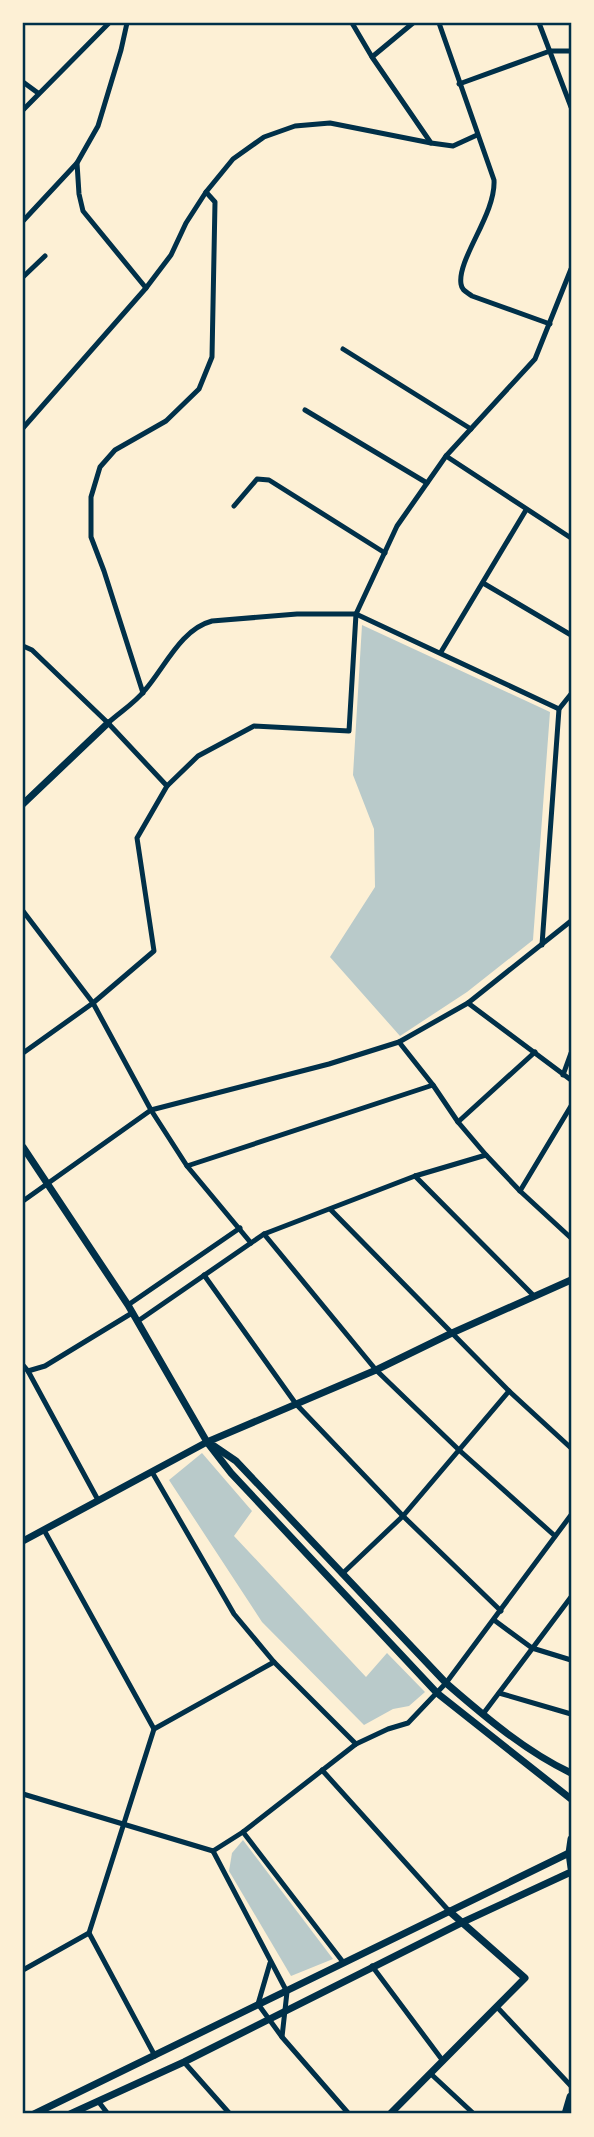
<svg xmlns="http://www.w3.org/2000/svg" width="594" height="2137" viewBox="0 0 594 2137" font-family="Helvetica,sans-serif">
  <style>
    .green { fill: #b9caca }
    .lines { fill: none; stroke-linecap: round; stroke-linejoin: round }
    .minor { stroke: #003049; stroke-width: 5 }
    .tertiary { stroke: #003049; stroke-width: 7 }
    .primary { stroke: #003049; stroke-width: 9 }
    .neatline { fill: none; stroke: #003049; stroke-width: 2.5 }
  </style>
  <rect width="100%" height="100%" fill="#fdf0d5"/>
  <g class="green">
    <polygon points="362,625 550,712 533,940 467,992 400,1036 330,957 375,887 374,829 353,775"/>
    <polygon points="202,1453 252,1511 234,1536 366,1677 387,1653 425,1692 409,1706 393,1709 364,1725 262,1622 169,1480"/>
    <polygon points="243,1840 333,1959 291,1976 229,1871 232,1853"/>
  </g>
  <g class="lines">
    <g class="minor">
      <polyline points="127,23 121,50 98,126 77,163 79,194 83,211 146,288"/>
      <polyline points="352,23 372,57 431,143 453,146 477,135"/>
      <path d="M439 23 494 180C496 214 457 259 461 284 462 291 467 292 472 296L550 324"/>
      <polyline points="539,23 571,107"/>
      <polyline points="372,57 413,23"/>
      <polyline points="23,82 38,93"/>
      <polyline points="459,84 550,51 571,51"/>
      <polyline points="23,110 109,23"/>
      <polyline points="23,221 77,163"/>
      <polyline points="23,277 45,256"/>
      <polyline points="343,349 471,429"/>
      <polyline points="305,410 427,483"/>
      <polyline points="23,428 146,288 171,255 186,223 206,192 233,159 264,137 295,126 330,123 431,143"/>
      <polyline points="446,456 571,538"/>
      <polyline points="234,506 257,479 269,480 385,553"/>
      <polyline points="483,583 571,635"/>
      <polyline points="23,646 32,650 108,723 167,786"/>
      <polyline points="441,652 526,510"/>
      <polyline points="143,693 104,571 91,537 91,497 100,467 115,450 166,421 199,389 212,357 215,202 206,192"/>
      <path d="M108 723C120 712 135 703 145 690 165 667 181 629 212 621L297 614H356L559 709"/>
      <polyline points="23,911 93,1003 151,1110 329,1064 399,1042 468,1003 571,921"/>
      <polyline points="542,945 559,709 571,694"/>
      <polyline points="468,1003 571,1080"/>
      <polyline points="399,1042 433,1085 458,1122 486,1155 520,1191 571,1238"/>
      <polyline points="23,1053 93,1003 154,951 137,838 167,786 198,756 254,726 349,731 356,614 397,526 446,456 535,359 571,269"/>
      <polyline points="563,1075 571,1053"/>
      <polyline points="458,1122 535,1052"/>
      <polyline points="187,1166 433,1085"/>
      <polyline points="415,1176 534,1296"/>
      <polyline points="520,1191 571,1106"/>
      <polyline points="23,1201 151,1110 187,1166 251,1243"/>
      <polyline points="331,1210 509,1391 571,1448"/>
      <polyline points="264,1234 376,1370 459,1450 555,1536"/>
      <polyline points="204,1275 296,1404 403,1516 501,1611"/>
      <polyline points="128,1305 240,1228"/>
      <polyline points="138,1321 264,1234 415,1176 486,1155"/>
      <polyline points="23,1365 28,1371 98,1500"/>
      <polyline points="28,1371 45,1366 132,1313"/>
      <polyline points="152,1472 234,1614 274,1662 356,1744"/>
      <polyline points="44,1530 154,1729"/>
      <polyline points="342,1574 403,1516 509,1391"/>
      <polyline points="494,1620 532,1648 571,1660"/>
      <polyline points="499,1693 571,1714"/>
      <polyline points="483,1714 571,1597"/>
      <polyline points="322,1770 449,1911"/>
      <polyline points="23,1794 213,1851"/>
      <polyline points="243,1832 343,1962"/>
      <polyline points="213,1851 243,1832 356,1744 388,1729 408,1723 446,1683 571,1515"/>
      <polyline points="213,1851 287,1992 282,2037"/>
      <polyline points="89,1933 155,2056"/>
      <polyline points="270,1963 258,2004 282,2037 349,2114"/>
      <polyline points="372,1966 443,2061"/>
      <polyline points="23,1970 89,1933 154,1729 274,1662"/>
      <polyline points="497,2007 571,2086"/>
      <polyline points="184,2062 230,2114"/>
      <polyline points="431,2074 474,2114"/>
      <polyline points="98,2101 108,2114"/>
    </g>
    <g class="tertiary">
      <polyline points="23,804 108,723"/>
      <polyline points="23,1147 128,1305 207,1442 231,1473 437,1693 571,1799"/>
      <path d="M214 1446 236 1461 446 1683C484 1716 525 1751 571 1773"/>
      <polyline points="23,1541 207,1442 376,1370 452,1333 571,1280"/>
      <polyline points="571,1839 569,1853 571,1868"/>
      <polyline points="34,2114 569,1853"/>
      <polyline points="70,2114 184,2062 463,1922 571,1872"/>
      <polyline points="390,2114 525,1978 449,1911"/>
    </g>
    <polyline class="primary" points="566,2114 571,2097"/>
  </g>
  <rect width="594" height="2137" fill="none" stroke="#fdf0d5" stroke-width="49"/>
  <rect x="24" y="24" width="546" height="2088" class="neatline"/>
</svg>
